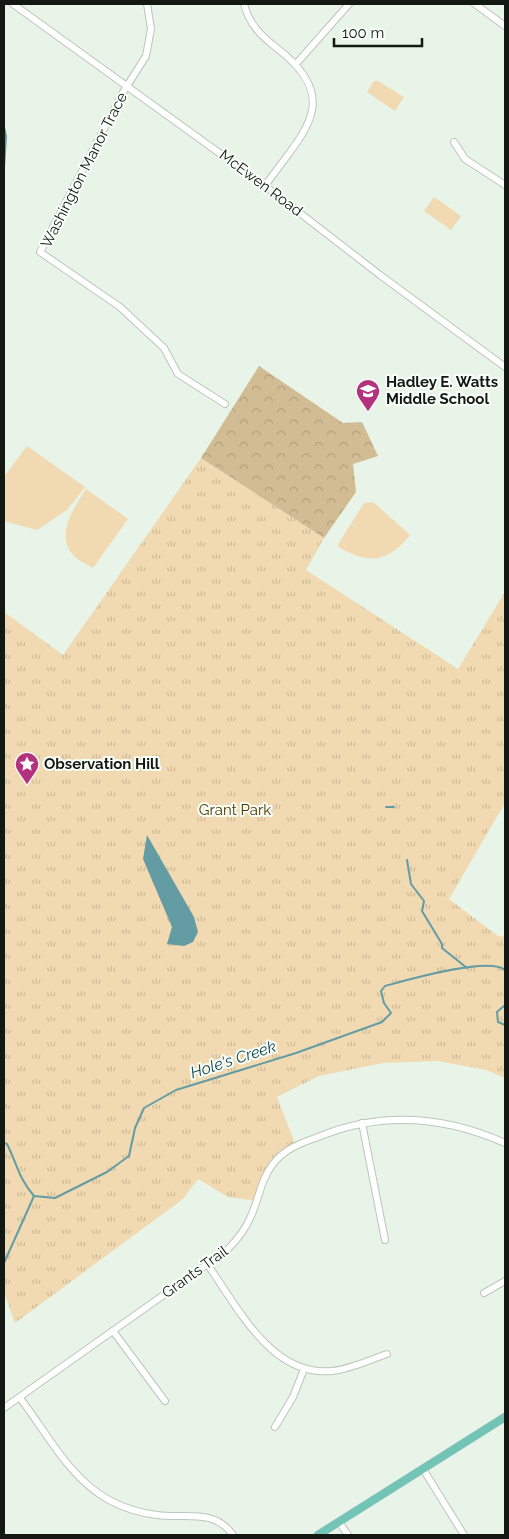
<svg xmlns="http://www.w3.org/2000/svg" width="509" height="1539" viewBox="0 0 509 1539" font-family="Raleway,sans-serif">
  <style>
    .grass { fill: url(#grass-tufts) }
    .forest { fill: url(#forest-crowns) }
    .pitch { fill: #f1dab1 }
    .water { fill: #649ca4 }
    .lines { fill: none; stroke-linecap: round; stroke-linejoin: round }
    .stream { stroke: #649ca4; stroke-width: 2 }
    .minor-casing { stroke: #bac7ba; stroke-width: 8 }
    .major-casing { stroke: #d5d5d5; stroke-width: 9 }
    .minor { stroke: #fff; stroke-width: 6 }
    .major { stroke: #71c4b6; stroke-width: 8 }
    .labels { text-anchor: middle; stroke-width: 4; stroke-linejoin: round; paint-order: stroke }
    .street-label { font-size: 15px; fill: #131813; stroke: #f9fff9 }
    .poi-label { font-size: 15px; font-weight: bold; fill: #131813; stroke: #f9fff9; text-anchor: start }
    .park-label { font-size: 15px; fill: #4e3701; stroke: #f9fff9 }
    .water-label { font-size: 16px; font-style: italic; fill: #13474e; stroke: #f9fff9 }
  </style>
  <defs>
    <pattern id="grass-tufts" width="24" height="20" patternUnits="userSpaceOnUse" patternTransform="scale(1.25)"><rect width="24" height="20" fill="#f1dab1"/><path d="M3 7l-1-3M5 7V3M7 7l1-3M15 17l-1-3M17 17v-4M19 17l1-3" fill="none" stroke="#ceba97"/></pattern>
    <pattern id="forest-crowns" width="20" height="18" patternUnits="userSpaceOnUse" patternTransform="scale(1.25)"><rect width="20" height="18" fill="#d2bc93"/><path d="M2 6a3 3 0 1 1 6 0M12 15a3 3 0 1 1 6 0" fill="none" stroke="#b3a17e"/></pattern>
  </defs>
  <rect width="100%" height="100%" fill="#e7f4e7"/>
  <polygon class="grass" points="201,458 324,538 306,570 458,669 505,592 505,803 449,899 498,936 505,937 505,1078 486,1070 438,1061 383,1063 319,1076 277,1097 296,1146 274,1162 257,1201 228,1197 198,1179 183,1199 15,1323 4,1292 4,612 63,655"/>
  <polygon class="forest" points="259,366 343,423 362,422 378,456 353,464 356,492 324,538 201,458"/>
  <g class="pitch">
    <polygon points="374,81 378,81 404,97 395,111 367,92"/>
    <polygon points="434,197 461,216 451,230 424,211"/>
    <polygon points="27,446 85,487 67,510 37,530 4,521 4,477"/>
    <path d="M86 489 128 519 93 568C87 564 77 560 73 555 55 534 74 508 86 489Z"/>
    <path d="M373 502 410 535C387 563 369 565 337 546L364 503Z"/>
  </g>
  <polygon class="water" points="147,835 194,917 198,932 193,942 184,946 167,944 172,927 143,859"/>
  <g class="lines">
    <g class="stream">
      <polyline points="4,127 6,136 4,168"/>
      <polyline points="386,807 394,807"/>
      <polyline points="407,860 411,884 424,901 422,911 442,944 442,948 467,968"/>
      <polyline points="505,1005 497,1012 498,1022 505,1025"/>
      <path d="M4 1143 7 1144C17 1164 19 1179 34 1196L55 1198 107 1172 129 1156 135 1128 144 1108 176 1090 296 1053 382 1022 391 1013 384 1003 381 991 385 986C407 980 489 956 505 970"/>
      <polyline points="4,1263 34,1196"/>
    </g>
    <g class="minor-casing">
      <g id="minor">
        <polyline points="13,4 265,186 380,275 505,367"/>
        <polyline points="147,4 151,29 146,56 122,94 40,252 120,307 164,348 178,374 225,404"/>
        <path d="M244 4C249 24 261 36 278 49 345 101 301 134 265 186"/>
        <polyline points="475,4 505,26"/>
        <polyline points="296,64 349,4"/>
        <polyline points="454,142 465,159 505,185"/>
        <polyline points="362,1123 385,1240"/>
        <path d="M207 1264C238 1307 271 1377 332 1371 351 1369 369 1360 387 1354"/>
        <polyline points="484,1293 505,1281"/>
        <polyline points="113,1331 165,1401"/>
        <path d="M20 1398C47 1433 69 1478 109 1500 124 1508 140 1513 157 1515 185 1519 214 1508 233 1535"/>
        <path d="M4 1408 227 1250C237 1240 246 1229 251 1216 259 1199 261 1179 273 1164 284 1149 301 1143 318 1137 381 1111 444 1116 505 1143"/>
        <polyline points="275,1427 293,1397 304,1369"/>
        <polyline points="423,1469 464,1535"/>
        <polyline points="339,1522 348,1535"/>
      </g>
    </g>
    <g class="major-casing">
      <polyline id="major" points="318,1535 505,1417"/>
    </g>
    <use href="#minor" class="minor"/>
    <use href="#major" class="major"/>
  </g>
  <defs>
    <g id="school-pin" transform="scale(1.25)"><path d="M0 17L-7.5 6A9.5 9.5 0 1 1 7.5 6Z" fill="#b3327e" stroke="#f9fff9"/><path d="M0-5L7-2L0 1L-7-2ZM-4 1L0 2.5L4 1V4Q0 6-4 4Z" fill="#fff"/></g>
    <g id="sight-pin" transform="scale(1.25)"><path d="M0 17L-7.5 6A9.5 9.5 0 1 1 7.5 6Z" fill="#b3327e" stroke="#f9fff9"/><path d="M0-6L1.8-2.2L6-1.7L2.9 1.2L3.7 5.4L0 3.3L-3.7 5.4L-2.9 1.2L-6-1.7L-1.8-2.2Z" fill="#fff"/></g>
  </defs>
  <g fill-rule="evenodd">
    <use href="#school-pin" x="368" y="391"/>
    <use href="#sight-pin" x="27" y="764"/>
  </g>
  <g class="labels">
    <g class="street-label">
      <text transform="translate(84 170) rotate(-63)" y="5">Washington Manor Trace</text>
      <text transform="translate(261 183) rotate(37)" y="5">McEwen Road</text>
      <text transform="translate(195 1272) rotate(-36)" y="5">Grants Trail</text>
    </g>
    <g class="poi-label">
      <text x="386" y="387">Hadley E. Watts<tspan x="386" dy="17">Middle School</tspan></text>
      <text x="44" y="769">Observation Hill</text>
    </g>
    <g class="park-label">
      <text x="235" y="815">Grant Park</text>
    </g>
    <g class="water-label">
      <text transform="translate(233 1059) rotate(-18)" y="6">Hole's Creek</text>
    </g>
  </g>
  <rect width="509" height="1539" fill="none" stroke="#131813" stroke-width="10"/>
  <path d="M334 38v8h88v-8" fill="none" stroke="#131813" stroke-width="2.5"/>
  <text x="342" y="38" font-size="15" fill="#131813" stroke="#f9fff9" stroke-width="4" paint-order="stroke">100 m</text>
</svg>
